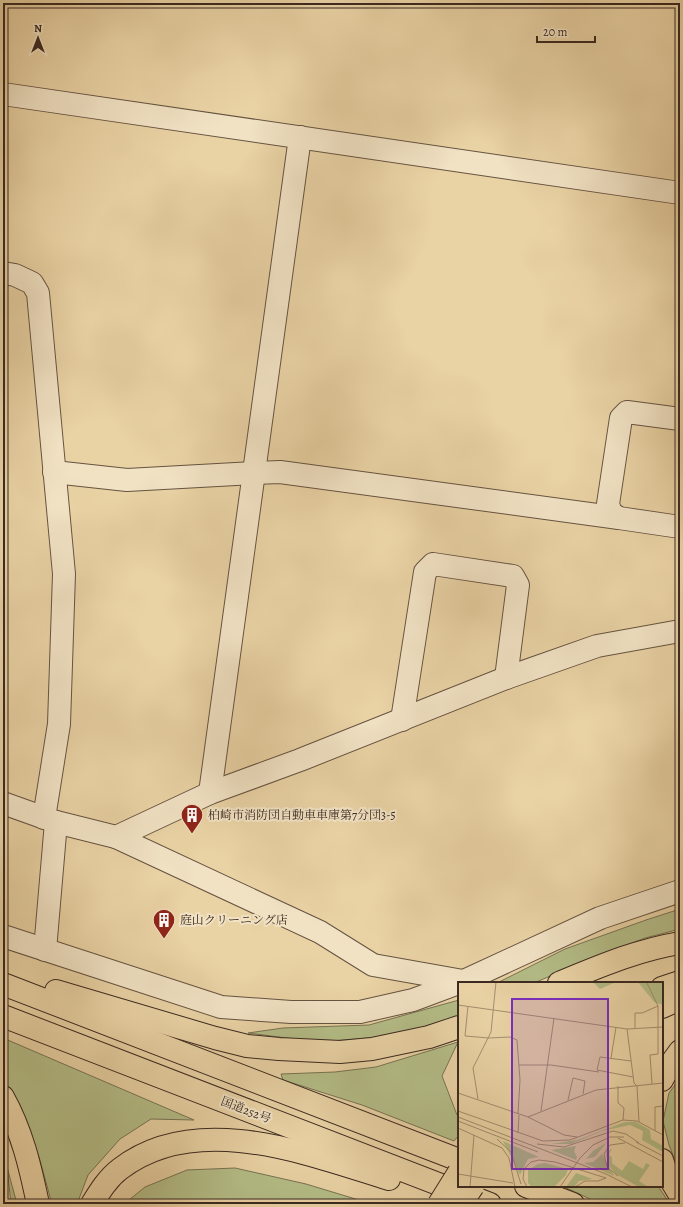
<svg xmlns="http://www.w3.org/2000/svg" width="683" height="1207" viewBox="0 0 683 1207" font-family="Alegreya,'Noto Serif JP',serif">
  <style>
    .green { fill: #b4bd87; stroke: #787354 }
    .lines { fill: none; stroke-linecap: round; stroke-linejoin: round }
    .street-casing { stroke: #665341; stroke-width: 24 }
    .highway-casing { stroke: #3b2920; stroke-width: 24 }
    .street { stroke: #f1e2c4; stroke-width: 22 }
    .highway { stroke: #e9d2a4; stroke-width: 22 }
    .highway-bridge-casing { stroke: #3b2920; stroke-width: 24; stroke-linecap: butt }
    .highway-bridge { stroke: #e9d2a4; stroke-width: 22 }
    .labels { text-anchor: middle; stroke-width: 4; stroke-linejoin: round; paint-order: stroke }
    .poi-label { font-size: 12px; fill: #3b2920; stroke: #f1e2c4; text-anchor: start }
    .street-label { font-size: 12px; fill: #3b2920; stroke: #f1e2c4 }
    .inset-road { fill: none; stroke: #a38e6f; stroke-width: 1 }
    .view { fill: #7b2cbf; fill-opacity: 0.15; stroke: #7b2cbf; stroke-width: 2 }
    .inset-edge { fill: none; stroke: #3b2920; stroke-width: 2 }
  </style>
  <rect width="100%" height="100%" fill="#e9d2a4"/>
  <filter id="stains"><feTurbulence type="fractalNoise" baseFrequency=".005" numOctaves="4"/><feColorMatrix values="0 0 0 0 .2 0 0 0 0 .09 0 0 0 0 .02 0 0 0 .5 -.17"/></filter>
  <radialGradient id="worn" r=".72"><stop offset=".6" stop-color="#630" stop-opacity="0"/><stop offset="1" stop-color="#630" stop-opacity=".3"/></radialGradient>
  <g class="green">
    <polygon points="680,909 680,929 645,938 585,961 534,983 497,983 565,949 646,920"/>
    <polygon points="459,1000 459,1016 420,1031 380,1037 318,1042 248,1033 283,1028 369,1025"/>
    <polygon points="3,1038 194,1120 151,1119 120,1139 88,1175 77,1204 52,1204 39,1157 7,1087 3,1082"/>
    <polygon points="458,1042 442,1076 457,1115 459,1117 459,1135 454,1141 362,1105 283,1080 281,1074 335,1072 376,1067"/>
    <polygon points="680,1078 680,1173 669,1145 663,1121 669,1093"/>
    <polygon points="7,1167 17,1204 11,1204"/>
    <polygon points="235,1168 306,1184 372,1204 124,1204 145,1187 187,1170"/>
    <polygon points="562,1186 658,1186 670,1204 601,1204"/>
  </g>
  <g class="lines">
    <g class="street-casing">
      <g id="street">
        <polyline points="3,94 680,193"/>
        <polyline points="3,273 15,275 32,283 38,293 64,574 59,724 44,818"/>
        <polyline points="680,419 627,412 621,418 608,504 611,513 619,518 680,527"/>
        <polyline points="54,472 127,480 254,473 280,472 619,518"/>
        <polyline points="402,720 425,572 433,564 513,576 518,585 506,678"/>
        <polyline points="210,793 300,137"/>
        <polyline points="3,803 56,822 116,837 210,793 300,760 506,678 597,646 680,631"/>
        <polyline points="116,837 320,932 373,965 463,981"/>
        <polyline points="3,936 221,1007 291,1012 360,1012 413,1000 464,981 600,918 680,891"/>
        <polyline points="45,950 56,822"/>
      </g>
    </g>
    <g class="highway-casing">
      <g id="highway">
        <path d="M559 983C598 967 637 950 680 943"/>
        <polyline points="3,984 459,1160"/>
        <polyline points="662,988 680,982"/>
        <polyline points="56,991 215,1038 247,1046 279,1049 340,1052 372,1049 429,1037 459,1027"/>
        <polyline points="662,1007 680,999"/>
        <polyline points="3,1016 490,1204"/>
        <polyline points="662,1080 672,1062 680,1051"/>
        <path d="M3 1097C22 1131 30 1166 38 1204"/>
        <polyline points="662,1160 666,1172 680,1195"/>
        <polyline points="526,1186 573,1204"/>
        <path d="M92 1204C100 1191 108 1178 120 1169 196 1110 308 1154 389 1179"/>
      </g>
    </g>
    <use href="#street" class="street"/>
    <use href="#highway" class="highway"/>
    <g class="highway-bridge-casing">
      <g id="highway-bridge">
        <polyline points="439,1204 459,1172"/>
        <polyline points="461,1204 473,1186"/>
      </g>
    </g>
    <use href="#highway-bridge" class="highway-bridge"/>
  </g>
  <defs>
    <g id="building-pin" transform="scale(1.15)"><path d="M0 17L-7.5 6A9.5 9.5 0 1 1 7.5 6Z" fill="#8f2418" stroke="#f1e2c4"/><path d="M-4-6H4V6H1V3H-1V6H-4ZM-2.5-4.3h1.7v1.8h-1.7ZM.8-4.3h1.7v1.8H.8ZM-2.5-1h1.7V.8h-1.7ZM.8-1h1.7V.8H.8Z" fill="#fff"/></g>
  </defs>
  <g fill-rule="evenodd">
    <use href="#building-pin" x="192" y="815"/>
    <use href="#building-pin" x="164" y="920"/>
  </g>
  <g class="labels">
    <g class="poi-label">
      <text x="208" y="819">柏崎市消防団自動車車庫第7分団3-5</text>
      <text x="180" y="924">庭山クリーニング店</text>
    </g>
    <g class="street-label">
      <text transform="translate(246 1110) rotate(21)" y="4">国道252号</text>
    </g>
  </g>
  <g transform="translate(458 982)">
    <rect width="205" height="205" fill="#e9d2a4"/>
    <path d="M135 0H158L142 7ZM180 0H205V23L196 20ZM167 140H178L192 148 193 157 205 164V170L184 158 185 149 172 143 144 149 113 162H93L119 158ZM45 159 81 175 70 177 62 193ZM148 161 137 175 128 177 135 169ZM118 164 116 169 119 175 118 178 93 168ZM154 166 151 173 154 175V181L164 189 171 179 185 187 188 181 192 183 181 199 190 205H181L158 192 150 183 148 171ZM144 172 156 194 126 181 135 180ZM87 181 110 187 108 193 96 205H74L70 201V188L80 182ZM118 191 135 197 121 199 116 205H108Z" fill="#b4bd87"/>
    <path class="inset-road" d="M190 0 189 1 200 24V72L192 73 194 102M0 23 169 47 205 45M10 24 7 54 31 56M177 46V31H184L200 24M169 47 176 101 179 104 181 140M31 56 52 55 59 58 62 98 60 132M153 76 158 45M173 79 142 75 139 88 175 95M61 83H93L141 90M160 104V121L166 126 165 138M0 111 70 135 138 108 205 101M20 117 15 86 33 50 38 0M110 118 115 96 127 99 125 112M0 129 85 159 112 158 165 138 179 139 205 153M83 129 96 36M0 135 148 192 174 205M70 135 106 153 119 155M0 139 80 170M0 146 44 166 51 176 57 205M197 149V125L205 124M60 151 61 133M160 156 205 180M39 157 53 170 63 202M178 160 205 174M79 162 106 165 155 149 168 152 181 161M0 192 55 201M160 194 149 185 146 172 152 163 167 161M12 205 16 153M69 205 65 197 66 187 73 180 81 178 97 180 148 196M102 205 122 176 135 163 152 155H166M117 205 127 199H140L148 196"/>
    <path class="view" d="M54 17H150V187H54Z"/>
    <rect width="205" height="205" class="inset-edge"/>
  </g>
  <rect width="683" height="1207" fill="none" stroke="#e9d2a4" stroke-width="16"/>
  <rect x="4" y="4" width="675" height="1199" fill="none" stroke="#3b2920" stroke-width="2"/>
  <rect x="8" y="8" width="667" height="1191" fill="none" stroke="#3b2920"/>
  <g transform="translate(38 38)" stroke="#f1e2c4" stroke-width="3" paint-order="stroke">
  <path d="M0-3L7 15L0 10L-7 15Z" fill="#3b2920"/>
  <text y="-6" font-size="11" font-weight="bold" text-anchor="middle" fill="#3b2920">N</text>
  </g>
  <path d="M537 36v6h58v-6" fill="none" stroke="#3b2920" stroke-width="2"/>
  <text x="543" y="36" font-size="12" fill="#3b2920" stroke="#f1e2c4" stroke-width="3" paint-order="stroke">20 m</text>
  <rect width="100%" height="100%" filter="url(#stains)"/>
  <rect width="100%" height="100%" fill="url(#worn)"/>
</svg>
